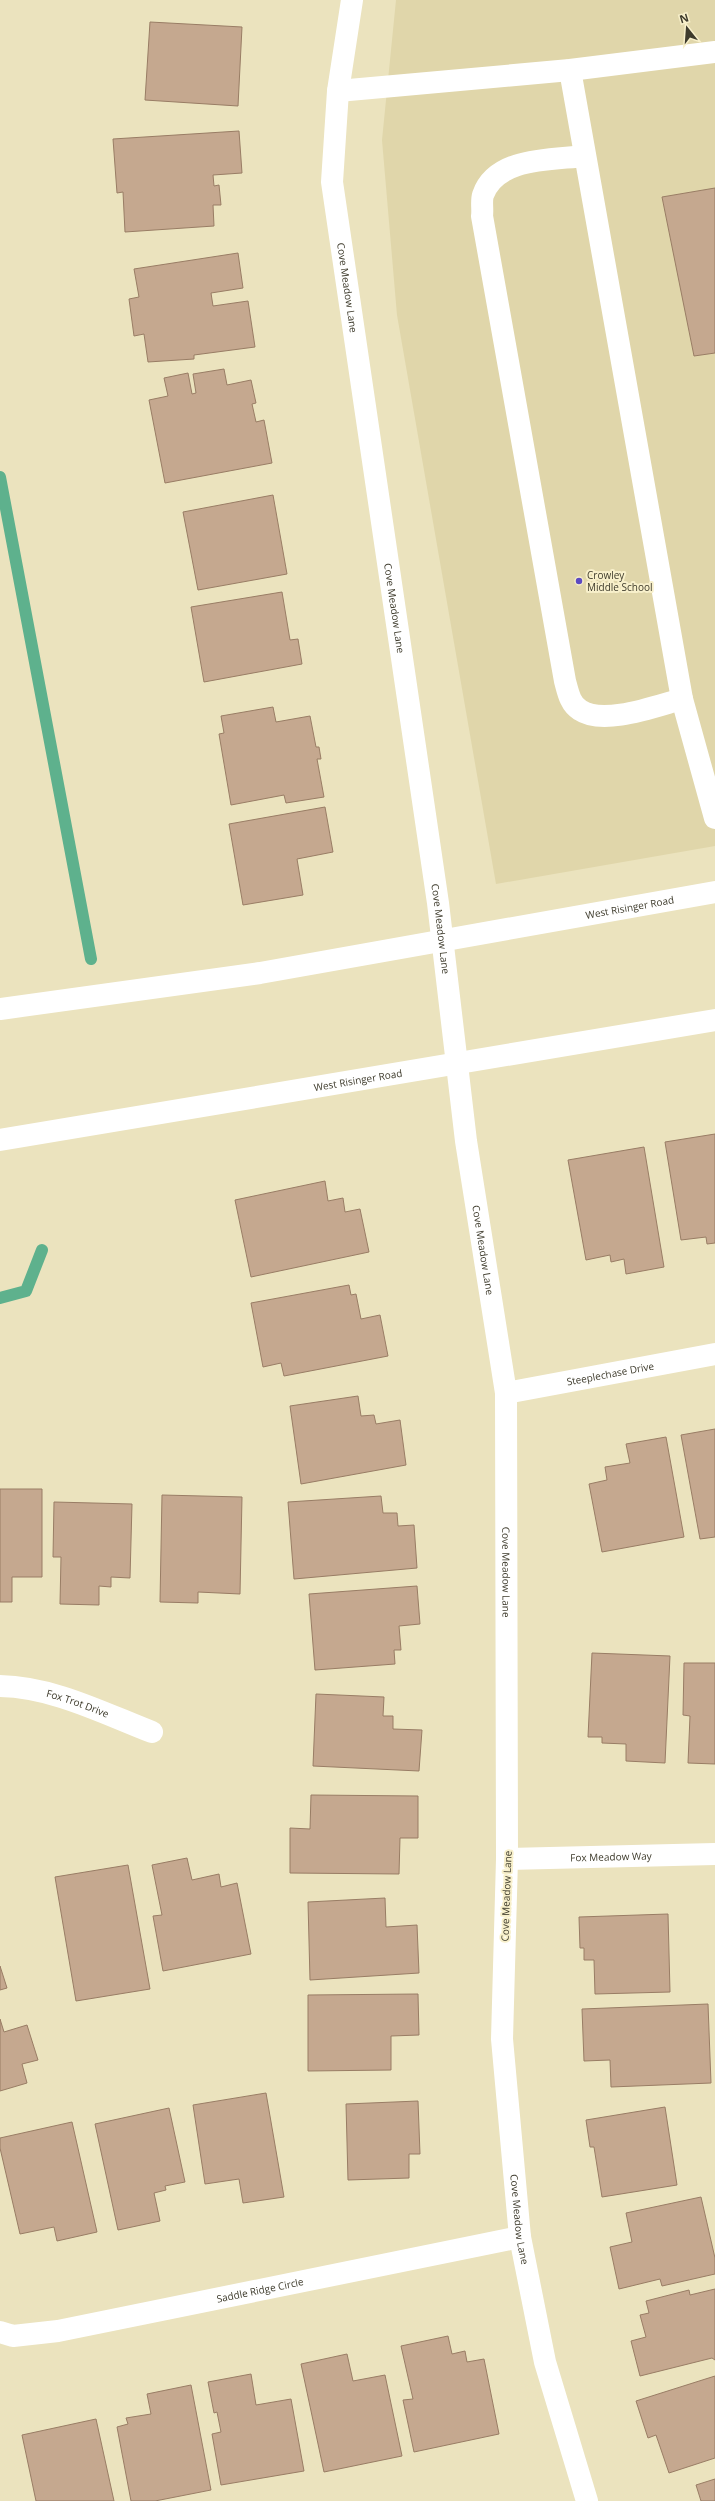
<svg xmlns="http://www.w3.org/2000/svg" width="715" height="2501" viewBox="0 0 715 2501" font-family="'Open Sans',sans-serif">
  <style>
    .built { fill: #e0d6aa }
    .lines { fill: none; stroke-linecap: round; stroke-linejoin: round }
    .stream { stroke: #5eb18d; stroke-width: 12 }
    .building { fill: #c5a88f; stroke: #997d65 }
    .service { stroke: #fff; stroke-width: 22 }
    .minor { stroke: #fff; stroke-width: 22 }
    .secondary { stroke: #fff; stroke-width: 22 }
    .poi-dot { fill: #5c4ac2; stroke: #f8f0cb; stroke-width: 1.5 }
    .labels { text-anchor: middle; stroke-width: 4; stroke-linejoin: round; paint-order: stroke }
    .street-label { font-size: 10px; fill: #3e3b2c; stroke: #f8f0cb }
    .poi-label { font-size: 10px; fill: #3e3b2c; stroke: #f8f0cb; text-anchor: start }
  </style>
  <rect width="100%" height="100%" fill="#ebe3be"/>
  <polygon class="built" points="396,0 715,0 715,846 496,884 397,315 382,140"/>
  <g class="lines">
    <g class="stream">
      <polyline points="0,477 91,959"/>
      <polyline points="0,1298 26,1291 42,1250"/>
    </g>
  </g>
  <g class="building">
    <polygon points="150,22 242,27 238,106 145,100"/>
    <polygon points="239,131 242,173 213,175 214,186 219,185 221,205 213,205 214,226 125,232 123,192 117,193 113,139"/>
    <polygon points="715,188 715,353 694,356 662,197"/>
    <polygon points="238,253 243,288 211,293 213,306 248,301 255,347 194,355 194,359 148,362 144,334 134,336 129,299 139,297 134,269"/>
    <polygon points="224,369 227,385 251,380 256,403 252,404 256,422 264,420 272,463 165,483 149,400 168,396 164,378 188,373 192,394 196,393 193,374"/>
    <polygon points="273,495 287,574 198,590 183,512"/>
    <polygon points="282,592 290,640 298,639 302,664 204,682 191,607"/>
    <polygon points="273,707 276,722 310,716 316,747 319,747 321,759 317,759 324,797 286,803 284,795 231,805 219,734 224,733 221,716"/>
    <polygon points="325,807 333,852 297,859 303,895 243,905 229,824"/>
    <polygon points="715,1134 715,1243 707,1244 706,1237 681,1240 665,1142"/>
    <polygon points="644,1147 664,1267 626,1274 624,1259 611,1262 610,1255 586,1260 568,1160"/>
    <polygon points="325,1181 328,1201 343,1198 345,1212 360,1209 369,1252 251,1277 235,1200"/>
    <polygon points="349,1285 351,1295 356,1294 361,1319 380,1315 388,1356 284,1376 281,1363 263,1367 251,1303"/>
    <polygon points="358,1396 361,1416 374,1415 376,1424 400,1420 406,1465 301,1484 290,1406"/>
    <polygon points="715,1429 715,1537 700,1539 681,1435"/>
    <polygon points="666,1437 684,1537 602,1552 589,1484 607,1480 605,1467 630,1463 626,1444"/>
    <polygon points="0,1489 42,1489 42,1577 12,1577 12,1602 0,1602"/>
    <polygon points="162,1495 242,1497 240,1594 198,1592 198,1603 160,1602"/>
    <polygon points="381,1496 383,1513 397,1513 398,1526 414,1525 417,1568 294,1579 288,1502"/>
    <polygon points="54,1502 132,1504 130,1578 111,1577 111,1587 99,1586 99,1605 60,1604 61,1557 53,1557"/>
    <polygon points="417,1586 420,1624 399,1626 401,1650 394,1650 395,1664 315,1670 309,1594"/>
    <polygon points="592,1653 670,1656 665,1763 626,1761 626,1744 602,1743 602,1737 588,1737"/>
    <polygon points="684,1663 715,1663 715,1764 688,1763 690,1716 683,1715"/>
    <polygon points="316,1694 384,1697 383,1716 393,1716 393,1729 422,1730 419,1771 313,1766"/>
    <polygon points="311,1795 418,1796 418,1838 400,1838 399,1874 290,1873 290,1828 310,1829"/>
    <polygon points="187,1858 192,1880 219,1874 221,1887 237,1883 251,1954 163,1971 153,1916 162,1915 152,1865"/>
    <polygon points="128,1865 150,1989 76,2001 55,1877"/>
    <polygon points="385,1898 386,1927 417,1925 419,1973 310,1980 308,1902"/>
    <polygon points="668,1914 670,1992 595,1994 594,1960 584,1960 584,1948 580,1948 579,1917"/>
    <polygon points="0,1966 7,1988 0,1990"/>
    <polygon points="418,1994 419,2035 391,2036 391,2070 308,2071 308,1995"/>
    <polygon points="708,2004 711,2083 611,2087 610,2060 584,2061 582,2009"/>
    <polygon points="0,2019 4,2032 27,2025 38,2060 22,2064 27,2083 0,2091"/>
    <polygon points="266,2093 284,2197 243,2203 239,2179 205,2184 193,2105"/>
    <polygon points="418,2101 420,2154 409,2154 409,2178 348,2180 346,2104"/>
    <polygon points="665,2107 677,2185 602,2197 594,2147 590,2147 586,2120"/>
    <polygon points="169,2108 185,2182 165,2186 166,2190 154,2193 160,2221 118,2230 95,2124"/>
    <polygon points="72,2122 97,2232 57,2241 54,2227 20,2234 0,2148 0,2138"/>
    <polygon points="701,2197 715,2258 715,2274 662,2286 660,2279 619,2289 610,2247 632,2242 626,2213"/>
    <polygon points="715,2289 715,2360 712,2358 640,2376 631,2341 646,2337 640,2315 649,2313 646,2301 689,2290 690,2295"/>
    <polygon points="448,2336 452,2354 465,2351 467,2362 484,2359 499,2434 414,2452 403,2400 413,2399 401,2346"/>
    <polygon points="347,2354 353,2381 385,2375 402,2456 324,2472 301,2364"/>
    <polygon points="251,2374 256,2405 291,2399 304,2471 221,2485 212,2434 221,2432 217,2412 214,2413 208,2382"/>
    <polygon points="715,2376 715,2458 669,2473 656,2435 648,2438 636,2401"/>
    <polygon points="191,2385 211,2490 155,2501 131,2501 117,2427 128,2424 126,2418 151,2414 147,2394"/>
    <polygon points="96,2419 114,2501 36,2501 22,2435"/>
    <polygon points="715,2479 715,2501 701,2501 696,2485"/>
  </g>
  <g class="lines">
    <g class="service">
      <polyline points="570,70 682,699 715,818"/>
      <polyline points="338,91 570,70 715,52"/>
      <path d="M584 156C552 160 496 157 483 195 481 201 483 210 482 216L565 681C568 692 570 704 580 710 603 726 656 706 682 699"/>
    </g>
    <g class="minor">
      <path id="s1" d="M352 0 338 91 332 182 438 903 466 1141 506 1393 507 1859 502 2039 520 2237 545 2362 587 2501"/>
      <path id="s2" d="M506 1393 715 1354"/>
      <path id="s3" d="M0 1686C53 1687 103 1713 152 1732"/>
      <path id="s4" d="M507 1859 715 1854"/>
      <path id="s5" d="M0 2332 13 2336 58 2331 520 2237"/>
    </g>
    <g class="secondary">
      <path id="s6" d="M0 1009 260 973 715 892"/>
      <path id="s7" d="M0 1140 715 1020"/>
    </g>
  </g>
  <circle class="poi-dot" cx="579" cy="581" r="4"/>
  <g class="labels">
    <g class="street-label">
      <text dy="4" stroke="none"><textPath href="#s1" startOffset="290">Cove Meadow Lane</textPath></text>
      <text dy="4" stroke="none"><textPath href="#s1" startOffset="614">Cove Meadow Lane</textPath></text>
      <text dy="4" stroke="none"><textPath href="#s6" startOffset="638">West Risinger Road</textPath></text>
      <text dy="4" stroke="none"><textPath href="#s1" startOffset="938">Cove Meadow Lane</textPath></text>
      <text dy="4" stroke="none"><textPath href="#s7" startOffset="363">West Risinger Road</textPath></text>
      <text dy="4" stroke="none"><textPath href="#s1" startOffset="1262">Cove Meadow Lane</textPath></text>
      <text dy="4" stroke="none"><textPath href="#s2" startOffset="106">Steeplechase Drive</textPath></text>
      <text dy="4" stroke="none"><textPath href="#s1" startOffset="1586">Cove Meadow Lane</textPath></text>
      <text dy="4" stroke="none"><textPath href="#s3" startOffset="80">Fox Trot Drive</textPath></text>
      <text dy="4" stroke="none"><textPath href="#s4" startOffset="104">Fox Meadow Way</textPath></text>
      <text transform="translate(506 1896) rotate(-88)" y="4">Cove Meadow Lane</text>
      <text dy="4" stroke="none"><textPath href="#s1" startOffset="2234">Cove Meadow Lane</textPath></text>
      <text dy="4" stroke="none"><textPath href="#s5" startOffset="265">Saddle Ridge Circle</textPath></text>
    </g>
    <g class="poi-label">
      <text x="587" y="579">Crowley<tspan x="587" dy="12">Middle School</tspan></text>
    </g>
  </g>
  <g transform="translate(687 28) rotate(343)" stroke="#f8f0cb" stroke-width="3" paint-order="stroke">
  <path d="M0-3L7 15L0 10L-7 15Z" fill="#3e3b2c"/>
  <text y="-6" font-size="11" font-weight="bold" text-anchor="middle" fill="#3e3b2c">N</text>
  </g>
</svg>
